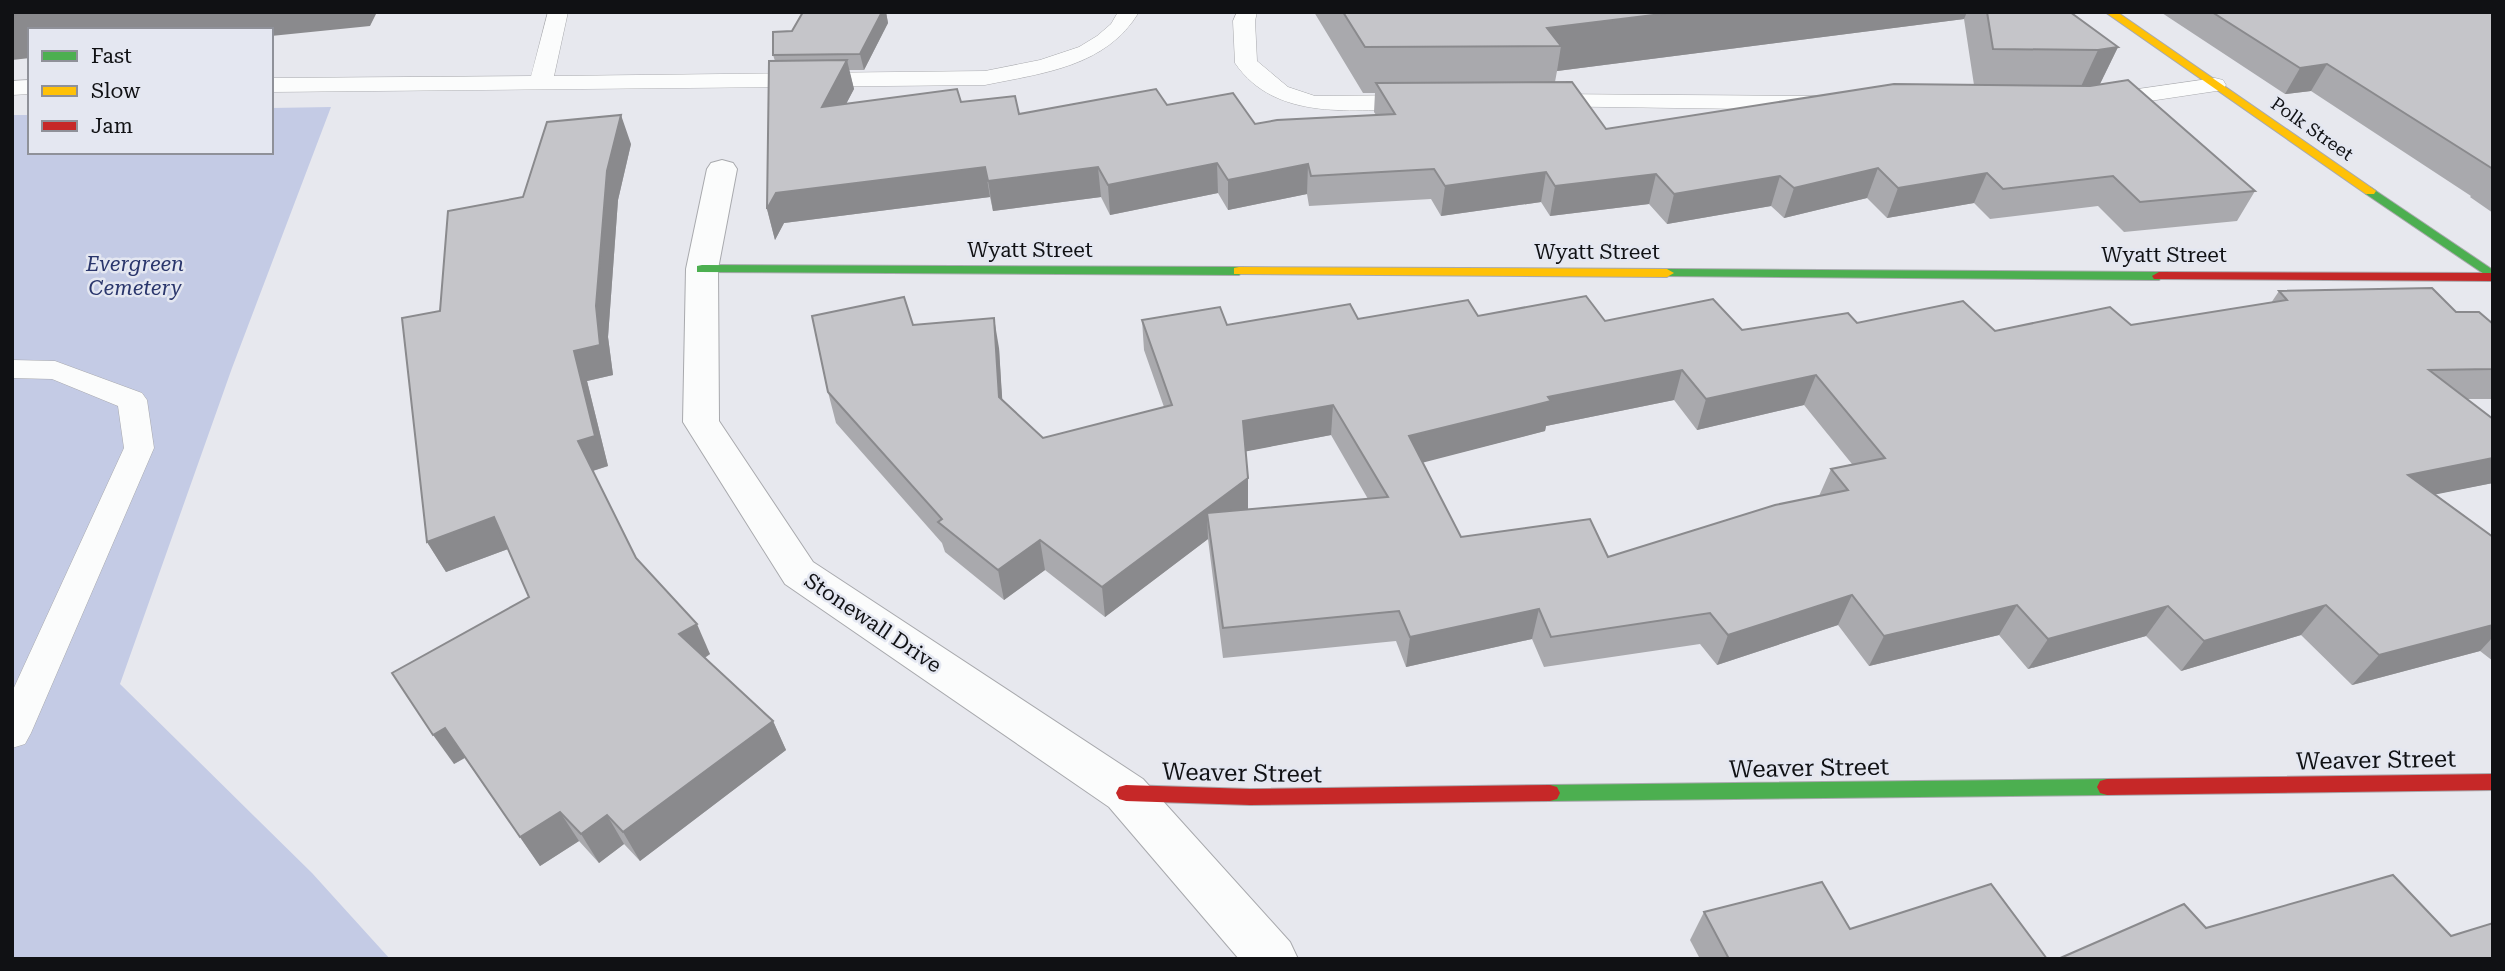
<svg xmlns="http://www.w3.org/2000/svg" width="2505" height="971" viewBox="0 0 2505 971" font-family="'Roboto Serif',serif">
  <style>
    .green { fill: #c4cbe5 }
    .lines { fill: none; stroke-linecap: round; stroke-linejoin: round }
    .lane-casing { stroke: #a8a9ad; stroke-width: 1 }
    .street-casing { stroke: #a8a9ad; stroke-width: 2 }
    .fast-casing { stroke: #a8a9ad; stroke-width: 2 }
    .slow-casing { stroke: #a8a9ad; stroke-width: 2 }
    .jam-casing { stroke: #a8a9ad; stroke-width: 2 }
    .lane { fill: #fbfcfc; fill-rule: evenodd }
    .street { fill: #fbfcfc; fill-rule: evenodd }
    .fast { fill: #4caf50; fill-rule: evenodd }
    .slow { fill: #ffc107; fill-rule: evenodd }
    .jam { fill: #c62828; fill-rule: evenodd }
    .wall { fill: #a9a9ad; fill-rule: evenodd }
    .shaded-wall { fill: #8a8a8d }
    .building { fill: #c5c5c9; stroke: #8a8a8d; stroke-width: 2; fill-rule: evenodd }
    .labels { text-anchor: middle; stroke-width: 5; stroke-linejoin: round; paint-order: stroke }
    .far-street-label { font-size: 18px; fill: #101114; stroke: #e4e7f1 }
    .street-label { font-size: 21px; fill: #101114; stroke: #e4e7f1 }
    .park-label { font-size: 21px; font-style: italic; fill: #2a366c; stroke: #e4e7f1 }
    .near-street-label { font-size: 24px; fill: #101114; stroke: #e4e7f1 }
  </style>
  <rect width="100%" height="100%" fill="#e7e8ee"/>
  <polygon class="green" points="331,107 232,368 120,684 312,873 390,959 12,959 12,115 30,115 30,152 271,152 271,108"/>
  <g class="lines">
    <g class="lane-casing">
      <g id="lane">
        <path d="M548 12H568L554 76 985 71 1040 60 1079 47 1097 36 1111 24 1118 12H1139C1106 67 1043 73 985 85L271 92V78L531 76Z"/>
        <path d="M1237 12H1257L1255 21 1257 61 1288 87 1315 96 1418 95 1426 97 1429 102 1426 107 1418 109C1355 109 1276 123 1235 63L1233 21Z"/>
        <polygon points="2215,78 2223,80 2226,85 2223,90 2103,108 2095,106 2092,101 2095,96 2103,94"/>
        <polygon points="30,80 30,94 12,95 12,81"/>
        <polygon points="1544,94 1821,96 1829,98 1832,103 1829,108 1821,110 1536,106 1533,101 1536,96"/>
        <polygon points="12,360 55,361 142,393 147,400 154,448 31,733 25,744 12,748 12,692 124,448 118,406 52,379 12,378"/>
      </g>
    </g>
    <g class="street-casing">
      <polygon id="street" points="722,160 733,163 737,169 718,269 719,421 813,562 1143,779 1290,942 1298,959 1239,959 1109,807 785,584 683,422 686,269 707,169 711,163"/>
    </g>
    <g class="fast-casing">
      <g id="fast">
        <polygon points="2370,187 2493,270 2493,280 2366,194 2366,188"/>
        <polygon points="702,265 1239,267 1246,271 1239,275 697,272 697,266"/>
        <polygon points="1667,269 2159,272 2166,276 2159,280 1662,276 1662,270"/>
        <polygon points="2107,779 2114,781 2117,787 2114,793 2107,795 1550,801 1543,799 1540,793 1543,787 1550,785"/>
      </g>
    </g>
    <g class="slow-casing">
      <g id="slow">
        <polygon points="2105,12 2117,12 2376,191 2374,194 2366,194"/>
        <polygon points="1239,267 1667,269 1674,273 1667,277 1234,274 1234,268"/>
      </g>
    </g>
    <g class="jam-casing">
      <g id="jam">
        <polygon points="2159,272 2493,273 2493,281 2154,279 2152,276"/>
        <polygon points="2493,774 2493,790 2107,795 2100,793 2097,787 2100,781 2107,779"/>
        <polygon points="1126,785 1250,789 1550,785 1557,787 1560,793 1557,799 1550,801 1250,805 1126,801 1119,799 1116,793 1119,787"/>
      </g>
    </g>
    <use href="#lane" class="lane"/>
    <use href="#street" class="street"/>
    <use href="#fast" class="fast"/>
    <use href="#slow" class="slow"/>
    <use href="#jam" class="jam"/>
  </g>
  <g class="wall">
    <path d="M803 12H886L888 23 864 70H849L854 89 846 104 961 102 1019 114 1167 105 1255 124 1376 115 1374 112 1375 93H1363L1314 12H2070L2118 47 2100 84 2255 191 2237 221 2124 232 2098 206 1990 219 1974 203 1887 218 1867 198 1784 218 1771 206 1667 224 1649 204 1550 216 1541 202 1441 216 1431 199 1309 206 1307 194 1228 210 1218 193 1110 215 1101 197 993 211 990 197 784 223 775 240 767 209 775 61 773 55 792 31ZM1964 19 1974 85 1606 129 1555 82 1557 71Z"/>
    <polygon points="2162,12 2493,12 2493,213 2470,197 2471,196 2311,91 2285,94 2162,13"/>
    <polygon points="631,144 618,200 608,337 613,375 587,381 608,466 593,471 636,558 710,654 705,658 773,721 786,750 640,861 624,844 599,863 579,841 540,866 465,758 454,764 529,597 508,549 446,572 427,542 440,311 523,197"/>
    <path d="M2279 291 2456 312 2493 324V399H2467L2493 419V483L2435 494 2493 537V661L2480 651 2352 685 2301 635 2181 671 2146 636 2028 669 1999 635 1869 666 1838 625 1717 665 1700 644 1544 667 1532 639 1406 667 1396 641 1223 658 1208 539 1105 617 1045 570 1004 600 945 552 942 543 836 423 828 392 913 325 999 348 1002 400 1043 438 1164 407 1144 350 1142 320 1227 325 1358 319 1478 316 1605 321 1742 330 1857 323 1995 331 2131 325 2271 303ZM1674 400 1697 430 1804 405 1852 464 1831 469 1819 496 1608 557 1461 537 1422 462 1545 431 1546 426ZM1331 435 1368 499 1248 509V478L1246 451Z"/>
    <polygon points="1704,912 1850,929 2047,959 1700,959 1690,940"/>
  </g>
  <g class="shaded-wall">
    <polygon points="12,12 377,12 370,26 271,36 271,30 30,30 30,58 12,60"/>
    <polygon points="882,12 886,12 888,23 864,70 860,54"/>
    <polygon points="1678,12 1967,12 1964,19 1557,71 1561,46 1547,28"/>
    <polygon points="2118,47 2096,92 2077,95 2098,50"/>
    <polygon points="847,60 854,89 829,136 822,107"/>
    <polygon points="2327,64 2311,91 2285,94 2300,68"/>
    <polygon points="621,115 631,144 618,200 608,337 613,375 587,381 608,466 592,471 578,441 574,351 607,171"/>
    <polygon points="1217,163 1218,193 1110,215 1108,185"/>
    <polygon points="1308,164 1307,194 1228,210 1228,180"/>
    <polygon points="985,167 990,197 784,223 775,240 767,209 776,193"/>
    <polygon points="1098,167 1101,197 993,211 988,181"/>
    <polygon points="1878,168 1867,198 1784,218 1794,188"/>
    <polygon points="1546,172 1541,202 1441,216 1445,186"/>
    <polygon points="1987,173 1974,203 1887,218 1898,188"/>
    <polygon points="1656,174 1649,204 1550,216 1555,186"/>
    <polygon points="1780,176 1771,206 1667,224 1674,194"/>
    <polygon points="994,318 999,348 1004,427 999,397"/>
    <polygon points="1682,370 1674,400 1546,426 1545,431 1406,467 1409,436 1548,397"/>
    <polygon points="1816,375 1804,405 1697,430 1706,399"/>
    <polygon points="1333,405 1331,435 1243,452 1243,421"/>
    <polygon points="2493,458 2493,483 2383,505 2408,475"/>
    <polygon points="1248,478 1248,509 1207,513 1208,539 1105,617 1102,587"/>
    <polygon points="494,517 511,548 446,572 427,542"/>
    <polygon points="1040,540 1045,570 1004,600 998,570"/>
    <polygon points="1852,595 1838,625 1717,665 1728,635"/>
    <polygon points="2017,605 1999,635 1869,666 1884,636"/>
    <polygon points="2326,605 2301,635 2181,671 2204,641"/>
    <polygon points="2168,606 2146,636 2028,669 2048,639"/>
    <polygon points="1539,609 1532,639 1406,667 1410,637"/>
    <polygon points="697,624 710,654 693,665 679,634"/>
    <polygon points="2493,625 2493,637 2480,651 2352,685 2379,655"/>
    <polygon points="773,721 786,750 640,861 623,832"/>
    <polygon points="445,728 466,757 454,764 433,735"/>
    <polygon points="560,812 579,841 540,866 520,837"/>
    <polygon points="607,815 624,844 599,863 581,834"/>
  </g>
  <g class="building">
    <polygon points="803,12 882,12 860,54 773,55 773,32 792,31"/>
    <polygon points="1343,12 1678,12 1547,28 1561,46 1365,47"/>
    <polygon points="1987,12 2070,12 2118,47 2098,50 1993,49"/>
    <polygon points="2212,12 2493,12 2493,169 2327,64 2300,68"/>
    <polygon points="847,60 822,107 957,89 961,102 1015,96 1019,114 1156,89 1167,105 1233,93 1255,124 1277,120 1395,114 1376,83 1572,82 1606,129 1894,84 2090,86 2128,80 2255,191 2140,202 2113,176 2003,189 1987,173 1898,188 1878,168 1794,188 1780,176 1674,194 1656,174 1555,186 1546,172 1445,186 1434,169 1311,176 1308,164 1228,180 1217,163 1108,185 1098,167 988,181 985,167 776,193 767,209 769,61"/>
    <polygon points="621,115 607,171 596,306 600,345 574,351 595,436 578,441 636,558 697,624 679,634 773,721 623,832 607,815 581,834 560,812 520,837 445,728 433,735 392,673 529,597 494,517 427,542 402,318 440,311 448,211 523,197 547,122"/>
    <path d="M2432 288 2456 312H2479L2493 324V369L2429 370 2493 419V458L2408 475 2493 537V625L2379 655 2326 605 2204 641 2168 606 2048 639 2017 605 1884 636 1852 595 1728 635 1710 613 1551 637 1539 609 1410 637 1399 611 1223 628 1207 513 1388 497 1333 405 1243 421 1248 478 1102 587 1040 540 998 570 938 522 942 519 828 392 812 316 904 297 913 325 994 318 999 397 1043 438 1172 405 1142 320 1220 307 1227 325 1350 304 1358 319 1468 300 1478 316 1586 296 1605 321 1713 299 1742 330 1848 313 1857 323 1963 301 1995 331 2110 307 2131 325 2287 300 2279 291ZM1682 370 1706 399 1816 375 1885 458 1831 469 1848 490 1775 505 1608 557 1590 519 1461 537 1409 436 1551 401 1548 397Z"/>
    <polygon points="2393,875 2451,936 2493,923 2493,959 2058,959 2184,904 2206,928"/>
    <polygon points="1822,882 1850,929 1991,884 2047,959 1729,959 1704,912"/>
  </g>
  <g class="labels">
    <g class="far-street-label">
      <text transform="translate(2312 129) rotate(35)" y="6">Polk Street</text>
    </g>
    <g class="street-label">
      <text x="1030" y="257">Wyatt Street</text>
      <text x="1597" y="259">Wyatt Street</text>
      <text x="2164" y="262">Wyatt Street</text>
      <text transform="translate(873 623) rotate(34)" y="7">Stonewall Drive</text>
    </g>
    <g class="park-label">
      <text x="135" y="271">Evergreen<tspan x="135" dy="24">Cemetery</tspan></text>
    </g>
    <g class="near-street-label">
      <text transform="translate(2376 760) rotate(-1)" y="8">Weaver Street</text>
      <text transform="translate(1809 768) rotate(-1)" y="8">Weaver Street</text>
      <text transform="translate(1242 773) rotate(1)" y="8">Weaver Street</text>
    </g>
  </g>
  <rect width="2505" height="971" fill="none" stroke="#101114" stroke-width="28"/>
  <rect x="28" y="28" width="245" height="126" fill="#e4e7f1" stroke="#8f9199" stroke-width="2"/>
  <rect x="42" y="51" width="35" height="10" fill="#4caf50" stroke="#8f9199" stroke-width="2"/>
  <text x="91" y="63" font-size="21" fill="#101114">Fast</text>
  <rect x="42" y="86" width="35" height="10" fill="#ffc107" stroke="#8f9199" stroke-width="2"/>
  <text x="91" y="98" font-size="21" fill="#101114">Slow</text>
  <rect x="42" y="121" width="35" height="10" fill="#c62828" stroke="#8f9199" stroke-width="2"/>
  <text x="91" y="133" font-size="21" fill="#101114">Jam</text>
</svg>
